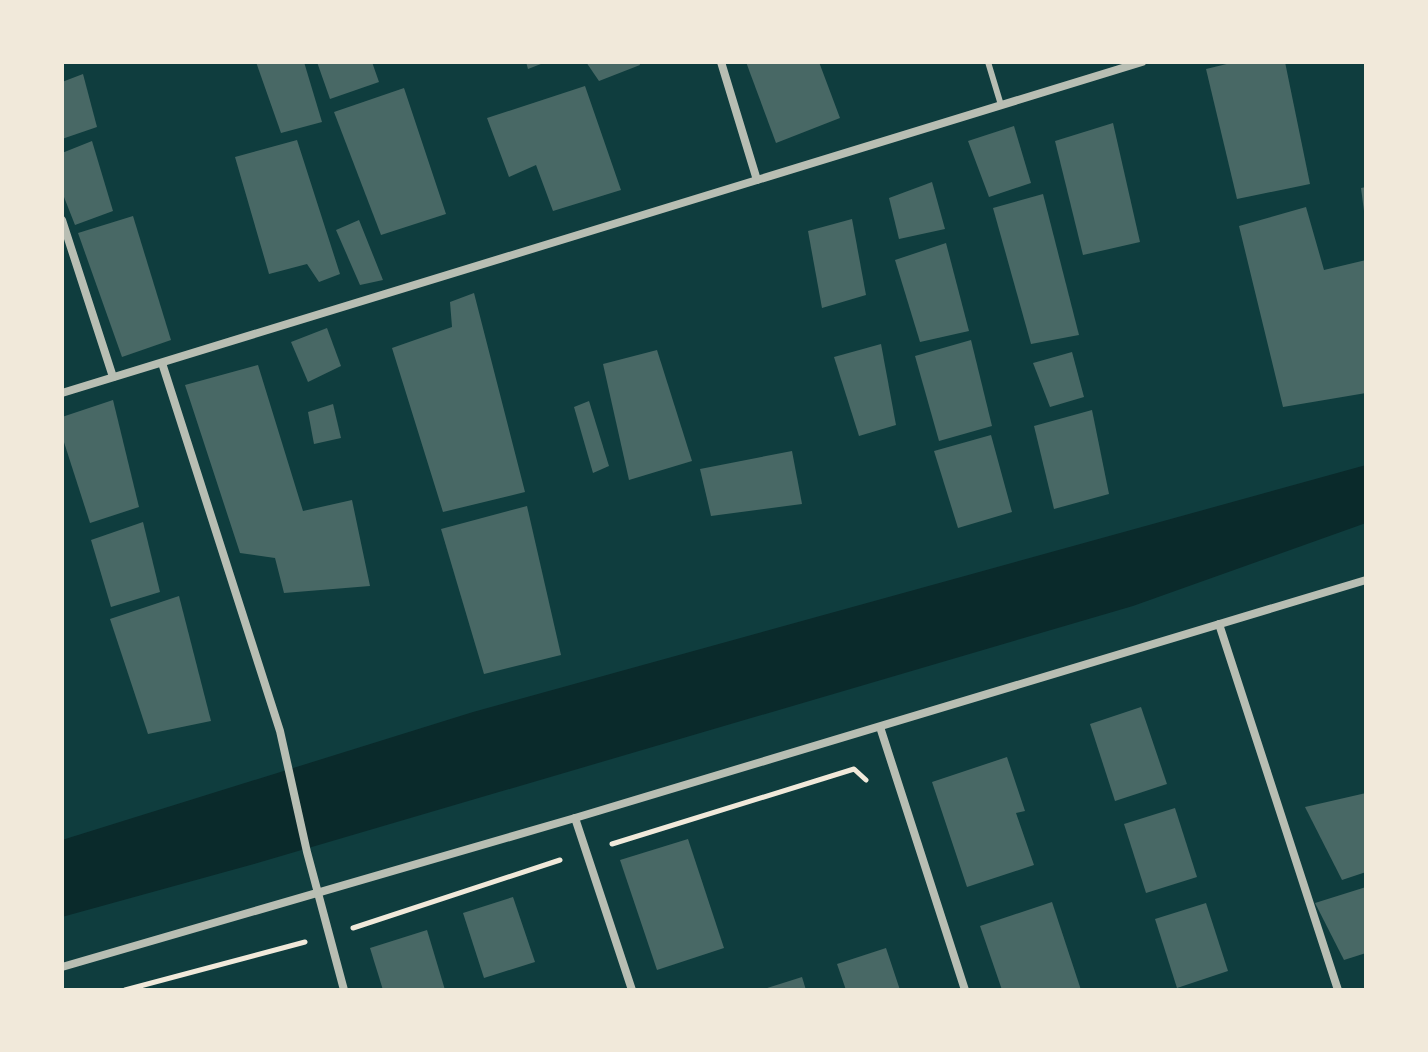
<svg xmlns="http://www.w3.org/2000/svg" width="1428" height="1052" viewBox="0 0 1428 1052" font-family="Bitter,serif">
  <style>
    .water { fill: #0a2a2b }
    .building { fill: #486865 }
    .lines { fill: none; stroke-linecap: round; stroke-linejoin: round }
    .path { stroke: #f1e9da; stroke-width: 5 }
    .service { stroke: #b8beb3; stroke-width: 6 }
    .minor { stroke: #b8beb3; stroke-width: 8 }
  </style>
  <rect width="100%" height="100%" fill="#0f3d3e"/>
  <polygon class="water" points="1366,465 1366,523 1133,606 254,864 62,917 62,840 473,712"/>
  <g class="building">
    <polygon points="256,62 304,62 322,122 281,133"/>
    <polygon points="317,62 372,62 379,82 330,99"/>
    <polygon points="526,62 546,62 528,69"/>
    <polygon points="586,62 639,62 640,65 599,81"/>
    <polygon points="746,62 819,62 840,118 776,143"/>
    <polygon points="1235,62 1285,62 1310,184 1237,199 1206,69"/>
    <polygon points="83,74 97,127 62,139 62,82"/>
    <polygon points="585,86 621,190 553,211 536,165 509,177 487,118"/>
    <polygon points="404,88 446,214 381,235 334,112"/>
    <polygon points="1113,123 1140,242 1083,255 1055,141"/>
    <polygon points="1014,126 1031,183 989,197 968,141"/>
    <polygon points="297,140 340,274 319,282 307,264 269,274 235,157"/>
    <polygon points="92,141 113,211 75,225 62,192 62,153"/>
    <polygon points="932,182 945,229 899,239 889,198"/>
    <polygon points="1366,187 1366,211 1364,211 1361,188"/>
    <polygon points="1043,194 1079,335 1031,344 993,208"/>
    <polygon points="1306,207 1324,270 1366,260 1366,393 1283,407 1239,226"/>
    <polygon points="133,216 171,340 122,357 78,233"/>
    <polygon points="852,219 866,295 822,308 808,231"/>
    <polygon points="359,220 383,280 360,285 336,230"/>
    <polygon points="946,243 969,331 920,342 895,260"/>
    <polygon points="474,293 525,492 443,512 392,348 452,327 450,302"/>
    <polygon points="327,328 341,366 308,382 291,342"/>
    <polygon points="971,340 992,426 939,441 915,356"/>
    <polygon points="881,344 896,425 859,436 834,357"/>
    <polygon points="657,350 692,461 629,480 603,364"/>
    <polygon points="1072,352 1084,397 1050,407 1033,363"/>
    <polygon points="258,365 303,511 352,500 370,586 284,593 275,558 240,553 185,385"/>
    <polygon points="113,400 139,507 90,523 62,436 62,417"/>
    <polygon points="589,401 609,466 593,473 574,407"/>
    <polygon points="333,404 341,438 314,444 308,412"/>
    <polygon points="1092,410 1109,494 1054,509 1034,426"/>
    <polygon points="991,435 1012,512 958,528 934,451"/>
    <polygon points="792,451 802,504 711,516 700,469"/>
    <polygon points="527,506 561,655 484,674 441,529"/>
    <polygon points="143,522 160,592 111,607 91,540"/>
    <polygon points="179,596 211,721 148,734 110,619"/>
    <polygon points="1141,707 1167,784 1115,801 1090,724"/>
    <polygon points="1007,757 1025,811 1016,813 1034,865 967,887 932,782"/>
    <polygon points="1366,793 1366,872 1342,880 1305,807"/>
    <polygon points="1175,808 1197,877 1146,893 1124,824"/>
    <polygon points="688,839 724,948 657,970 620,860"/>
    <polygon points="1366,887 1366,953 1344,960 1315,903"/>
    <polygon points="513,897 535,962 484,978 463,913"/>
    <polygon points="1052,902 1081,990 1002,990 980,926"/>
    <polygon points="1206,903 1228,971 1177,988 1155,919"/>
    <polygon points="427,930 445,990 383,990 370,948"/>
    <polygon points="886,948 900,990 846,990 837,964"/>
    <polygon points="802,977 806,990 764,990 764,989"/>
  </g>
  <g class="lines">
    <g class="path">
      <polyline points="612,844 854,769 866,780"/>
      <polyline points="353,928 560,860"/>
      <polyline points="125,990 305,942"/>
    </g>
    <polyline class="service" points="988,62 1001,105"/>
    <g class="minor">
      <polyline points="721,62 757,180"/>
      <polyline points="62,220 113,377"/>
      <polyline points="162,363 280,731 307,852 344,990"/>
      <polyline points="62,393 1142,62"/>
      <polyline points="1219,624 1338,990"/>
      <polyline points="880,727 965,990"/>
      <polyline points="575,818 632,990"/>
      <polyline points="62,967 575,818 1366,580"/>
    </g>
  </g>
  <rect width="1428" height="1052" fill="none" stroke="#f1e9da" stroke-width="128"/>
</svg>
